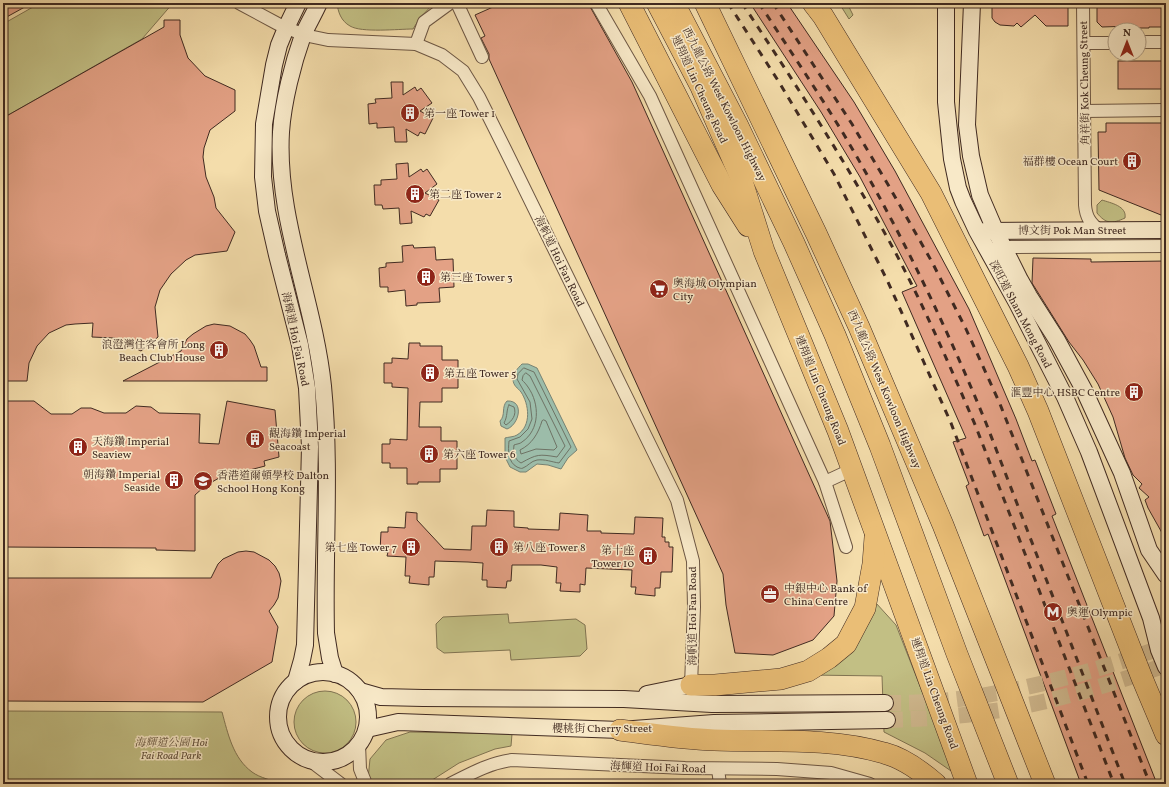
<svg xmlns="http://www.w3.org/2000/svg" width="1169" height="787" viewBox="0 0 1169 787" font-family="Vollkorn,'Noto Serif TC',serif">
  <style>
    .green { fill: #c2bf84; stroke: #817452 }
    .water { fill: #9cbca9; stroke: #778273 }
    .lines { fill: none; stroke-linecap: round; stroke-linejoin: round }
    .shore { stroke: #6e7365; stroke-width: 1 }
    .building { fill: #e3a185; stroke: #402a21 }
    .secondary-tunnel { stroke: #d0b98f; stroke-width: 16; stroke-dasharray: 16 8; stroke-linecap: butt }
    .street-casing { stroke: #6d5744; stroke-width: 14 }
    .secondary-casing { stroke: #402a21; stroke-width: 18 }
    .highway-casing { stroke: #402a21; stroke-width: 22 }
    .street { stroke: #f8e9c8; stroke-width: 12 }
    .secondary { stroke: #f8e9c8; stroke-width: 16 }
    .highway { stroke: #eabe76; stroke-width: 21 }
    .rail { stroke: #402a21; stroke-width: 3; stroke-dasharray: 7 7; stroke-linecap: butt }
    .labels { text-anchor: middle; stroke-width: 3; stroke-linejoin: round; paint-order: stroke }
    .street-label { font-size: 11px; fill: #402a21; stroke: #f8e9c8 }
    .poi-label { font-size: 11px; fill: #402a21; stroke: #f8e9c8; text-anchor: start }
    .park-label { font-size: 11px; font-style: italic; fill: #604f3a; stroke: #f8e9c8 }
  </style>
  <rect width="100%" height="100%" fill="#f4ddab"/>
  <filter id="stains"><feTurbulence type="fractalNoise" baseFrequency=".005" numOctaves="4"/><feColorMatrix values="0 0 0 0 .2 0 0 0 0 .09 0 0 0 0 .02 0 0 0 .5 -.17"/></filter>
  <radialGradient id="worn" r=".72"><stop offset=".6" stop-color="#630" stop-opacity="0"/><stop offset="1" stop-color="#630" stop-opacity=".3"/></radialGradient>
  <g class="green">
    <polygon points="40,3 173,3 142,39 3,118 3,24"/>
    <path d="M337 3H434L420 18 413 29C399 29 361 33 350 26 341 21 338 12 337 3Z"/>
    <polygon points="839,3 847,3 853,15 849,19"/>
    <path d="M1102 200C1111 203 1127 206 1125 218 1112 224 1106 224 1097 213V205Z"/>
    <polygon points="876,603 896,625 954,773 925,753 884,732 882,676 809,675"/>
    <polygon points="508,614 509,623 576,619 585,625 587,649 580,656 511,660 510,650 444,653 437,648 436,624 443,617"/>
    <circle cx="325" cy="722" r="31"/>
    <path d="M3 711 222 712C228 734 233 758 252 772 260 778 272 780 281 784H3Z"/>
    <polygon points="410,732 512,734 511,746 495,749 459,763 426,784 371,784 368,779 370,759 386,740"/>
    <polygon points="521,781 665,784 508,784"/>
  </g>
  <g class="water">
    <path d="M522 364H528L537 368 577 450 568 458 561 469 548 465 537 464 526 472H520L510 467 505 457V438C508 437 514 437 517 435 532 426 529 404 521 392 518 388 513 386 513 379 513 373 518 368 522 364Z"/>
    <path d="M507 401C525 400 519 425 507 429L501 426 500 421C506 415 501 407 507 401Z"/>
  </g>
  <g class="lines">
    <g class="shore">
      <path d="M524 368 534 372 571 447 559 463C552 462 545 459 537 460 531 461 528 466 523 468 521 469 520 468 517 467 508 462 508 451 509 441L520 437 528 429 532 419 530 402 517 379 518 374Z"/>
      <path d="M526 373 530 376 565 446 557 457C539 454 537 454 521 463 514 459 513 453 514 445 516 444 520 444 522 442 540 430 540 404 528 387 526 384 524 382 522 380L523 376Z"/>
      <path d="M509 405 514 407C517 415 512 421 506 425L504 423C508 416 506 410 509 405Z"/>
      <path d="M544 420 546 421 557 447 554 450 536 449 521 454 520 450C532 444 538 434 542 421Z"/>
    </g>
  </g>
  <g class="building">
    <polygon points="3,3 32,3 3,19"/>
    <polygon points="502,3 588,3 632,82 830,521 837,581 834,616 813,640 773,655 735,653 726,605 723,574 489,59 489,54 481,38 485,36 475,15"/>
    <polygon points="750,3 787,3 854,102 895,171 969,309 1016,419 1032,461 1035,460 1056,514 1052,516 1157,784 1081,784 988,534 984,536 966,486 969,484 953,442 966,438 902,292 917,286 860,177 821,112"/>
    <polygon points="992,3 1068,3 1068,26 1046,26 1035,15 1021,27 1017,23 1014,26 1000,25 995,22 992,18"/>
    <polygon points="1097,3 1166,3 1165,27 1149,27 1149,28 1132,28 1132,26 1102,27 1097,22"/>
    <polygon points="164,20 180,20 180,35 188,58 205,76 235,90 235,111 210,130 204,148 203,157 206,177 214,197 216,208 235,232 227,251 195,255 186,260 171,274 160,290 155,307 158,337 141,351 114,338 92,337 93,323 75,324 66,325 49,333 37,346 29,363 27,381 3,381 3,118 164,27"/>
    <rect x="1118" y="61" width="48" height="28"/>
    <polygon points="391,82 403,82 403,95 415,87 417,91 421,88 432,103 420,111 433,118 425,134 420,132 418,136 406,129 407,142 395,142 394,127 377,128 377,123 369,124 368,104 376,103 375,99 392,98"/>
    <polygon points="1106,123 1166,123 1166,217 1099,190 1098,132 1106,132"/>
    <polygon points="408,163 409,177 421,169 423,172 427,169 437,184 425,193 439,200 430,216 426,214 424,217 411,211 412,223 400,224 399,208 383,209 382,205 375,205 374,185 381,185 381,180 397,179 396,164"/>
    <polygon points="413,245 414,248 435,247 436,260 453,259 454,287 439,288 440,302 417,303 417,305 406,306 405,290 388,292 388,287 380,287 379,268 386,267 386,263 403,262 402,246"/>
    <polygon points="1033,258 1091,259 1091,262 1166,261 1166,540 1148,508 1145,500 1149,497 1139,488 1142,484 1133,475 1125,458 1113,417 1098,384 1083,360 1069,342 1032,283"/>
    <polygon points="214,324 230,326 245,334 250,340 254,346 261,367 267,367 267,381 123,381 181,351 187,339 193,334 206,326"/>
    <polygon points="409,343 420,343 420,346 442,346 442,360 458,360 458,388 442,388 442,402 420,402 419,427 441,427 441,441 457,441 457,469 440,469 440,482 418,482 418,484 407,484 407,468 390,468 390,463 382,463 382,444 390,444 390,439 407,440 408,388 392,387 392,383 384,383 384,363 392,363 392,358 408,359"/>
    <polygon points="3,401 34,401 51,414 72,414 81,408 91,408 104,413 126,413 136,406 151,407 159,413 200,414 199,443 219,444 227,401 275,410 279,457 264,461 265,466 219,478 205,486 195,495 195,551 156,550 156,548 4,547 4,535 3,535"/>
    <polygon points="487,510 514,511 514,527 528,528 528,529 559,530 560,513 588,515 587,531 601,531 601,533 634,534 635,517 663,518 662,537 665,537 665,542 669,542 669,547 673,547 672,572 661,572 660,588 655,588 655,596 635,594 636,587 631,587 632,570 586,568 585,585 580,584 580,592 560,591 561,583 556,583 557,567 541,565 512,565 511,581 507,581 506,588 487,587 487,580 482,580 483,563 468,562 435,561 434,577 429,577 429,585 409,583 410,576 405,576 406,557 387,556 388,552 380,551 381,532 388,532 388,527 405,528 406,512 417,513 417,520 444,549 471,550 472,526 486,526"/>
    <polygon points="246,551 254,552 269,560 275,566 279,573 281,581 278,598 274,605 269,611 278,627 272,662 203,702 3,701 3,578 211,578 218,564 223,559 238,552"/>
  </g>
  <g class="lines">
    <g class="secondary-tunnel">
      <path d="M885 703C901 703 916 703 931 702 1011 695 1091 673 1166 646"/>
      <path d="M887 720C920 719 954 717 987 712 1048 704 1108 685 1166 665"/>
    </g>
    <g class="street-casing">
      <g id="street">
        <polyline points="239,3 278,24 304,35 328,40 416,44 442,55 463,71 479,97 505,149 677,500 693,561 694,607 691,685"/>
        <polyline points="457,3 482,57"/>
        <polyline points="596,3 650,96 825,482 846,547"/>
        <path d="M1083 3 1085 205C1086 217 1090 223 1099 230"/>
        <polyline points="1139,42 1166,42"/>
        <polyline points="1084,43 1115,43"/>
        <polyline points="416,44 424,22 450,3"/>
        <polyline points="1084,111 1166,110"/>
        <polyline points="997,247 1166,246"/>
        <polyline points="825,482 853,469"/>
        <polyline points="359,744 360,769 366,784"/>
        <polyline points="308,759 341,784"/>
        <polyline points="718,769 720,784"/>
        <path d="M450 784C470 774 489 763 512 760L685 768 777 769 831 773 870 784"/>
      </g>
    </g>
    <g class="secondary-casing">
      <g id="secondary">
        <path d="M319 3C314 14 308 24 303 35 293 63 283 102 281 132 276 218 314 300 323 386 331 468 324 551 326 633L330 658 335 674"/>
        <polyline points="946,3 946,102 952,159 958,188 963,201 977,231 1017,303 1065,397 1089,452 1151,618 1159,650 1166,667"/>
        <polyline points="972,3 967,125 971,156 980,195 995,230 1020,280 1029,296 1057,340 1084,390 1122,473 1149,550 1166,575"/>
        <polyline points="985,231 1166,230"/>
        <circle cx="323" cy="717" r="45"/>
        <polyline points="296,681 302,660 305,645 310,447 307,388 300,345 277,255 267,211 263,177 264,124 274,65 279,45 286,28 298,3"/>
        <polyline points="360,691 381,697 423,698 624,699 712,704 885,703"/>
        <polyline points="647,694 691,685"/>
        <polyline points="367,729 398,722 620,730 714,723 887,720"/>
      </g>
    </g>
    <g class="highway-casing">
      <g id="highway">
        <polyline points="629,3 722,185 748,226"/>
        <polyline points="657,3 701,87 741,178 764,251 838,431 967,784"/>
        <polyline points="674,3 737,124 794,243 835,335 880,446 957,654 1008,784"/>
        <polyline points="705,3 816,233 859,327 943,525 1045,784"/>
        <polyline points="813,3 823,16 931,193 1018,366 1038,411 1142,678 1166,735"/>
        <polyline points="691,685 715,685 781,679 808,671 829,658 846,644 865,608 873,564 875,537"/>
        <path d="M620 730C651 734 683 739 714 740 770 742 829 737 884 753 903 758 921 771 936 784"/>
      </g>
    </g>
    <use href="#street" class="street"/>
    <use href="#secondary" class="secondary"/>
    <use href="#highway" class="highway"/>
    <g class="rail">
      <polyline points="728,3 779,82 834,174 888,282 951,423 1088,784"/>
      <path d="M742 3C795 83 847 164 893 248 924 306 950 366 976 427L1114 784"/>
      <path d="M759 3C787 46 816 89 843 133 898 226 945 323 986 423L1125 784"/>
      <polyline points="773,3 852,124 890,188 932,262 966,329 1000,404 1150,784"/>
    </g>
  </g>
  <defs>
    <g id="building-disc" transform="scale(1)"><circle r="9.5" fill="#8f2418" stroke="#f8e9c8"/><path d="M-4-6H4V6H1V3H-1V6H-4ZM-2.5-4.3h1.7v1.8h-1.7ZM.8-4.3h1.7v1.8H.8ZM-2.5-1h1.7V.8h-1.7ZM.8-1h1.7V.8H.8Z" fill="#fff"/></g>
    <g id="supermarket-disc" transform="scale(1)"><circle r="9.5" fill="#8f2418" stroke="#f8e9c8"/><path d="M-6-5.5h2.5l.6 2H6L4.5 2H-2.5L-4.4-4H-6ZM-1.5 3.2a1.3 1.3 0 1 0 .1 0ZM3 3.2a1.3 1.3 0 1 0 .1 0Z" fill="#fff"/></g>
    <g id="school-disc" transform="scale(1)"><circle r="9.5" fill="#8f2418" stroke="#f8e9c8"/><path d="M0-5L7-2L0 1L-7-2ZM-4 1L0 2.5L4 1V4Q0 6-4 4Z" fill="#fff"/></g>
    <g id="office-disc" transform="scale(1)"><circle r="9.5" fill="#8f2418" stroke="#f8e9c8"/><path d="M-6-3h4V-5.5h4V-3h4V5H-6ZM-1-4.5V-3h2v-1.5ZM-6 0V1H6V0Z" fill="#fff"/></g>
    <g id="metro-disc" transform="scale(1)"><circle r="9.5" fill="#8f2418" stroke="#f8e9c8"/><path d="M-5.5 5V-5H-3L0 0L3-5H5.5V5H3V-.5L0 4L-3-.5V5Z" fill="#fff"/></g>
  </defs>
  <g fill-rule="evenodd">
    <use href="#building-disc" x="410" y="113"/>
    <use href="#building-disc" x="1132" y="161"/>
    <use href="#building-disc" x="415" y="194"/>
    <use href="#building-disc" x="426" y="277"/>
    <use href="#supermarket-disc" x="659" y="289"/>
    <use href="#building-disc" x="219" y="350"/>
    <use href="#building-disc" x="430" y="373"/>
    <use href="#building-disc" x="1134" y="392"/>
    <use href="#building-disc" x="255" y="439"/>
    <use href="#building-disc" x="78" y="447"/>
    <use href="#building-disc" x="429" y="454"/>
    <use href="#building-disc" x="174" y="480"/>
    <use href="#school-disc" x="203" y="481"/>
    <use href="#building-disc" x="411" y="547"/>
    <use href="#building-disc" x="499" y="547"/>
    <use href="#building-disc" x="648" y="556"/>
    <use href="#office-disc" x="770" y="594"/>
    <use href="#metro-disc" x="1053" y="612"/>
  </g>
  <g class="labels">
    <g class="street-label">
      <text transform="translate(1084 83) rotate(-91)" y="4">角祥街 Kok Cheung Street</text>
      <text transform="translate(700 89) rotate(65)" y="4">連翔道 Lin Cheung Road</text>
      <text transform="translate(725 104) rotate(63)" y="4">西九龍公路 West Kowloon Highway</text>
      <text x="1072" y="234">博文街 Pok Man Street</text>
      <text transform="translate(560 261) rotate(64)" y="4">海帆道 Hoi Fan Road</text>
      <text transform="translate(1021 314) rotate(62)" y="4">深旺道 Sham Mong Road</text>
      <text transform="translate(296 339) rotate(78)" y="4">海輝道 Hoi Fai Road</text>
      <text transform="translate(885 389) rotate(67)" y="4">西九龍公路 West Kowloon Highway</text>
      <text transform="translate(821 390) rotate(68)" y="4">連翔道 Lin Cheung Road</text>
      <text transform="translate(692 616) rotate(-90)" y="4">海帆道 Hoi Fan Road</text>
      <text transform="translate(935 693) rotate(70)" y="4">連翔道 Lin Cheung Road</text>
      <text x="602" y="732">櫻桃街 Cherry Street</text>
      <text transform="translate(658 767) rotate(2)" y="4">海輝道 Hoi Fai Road</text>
    </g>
    <g class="poi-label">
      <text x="424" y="117">第一座 Tower 1</text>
      <text x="1118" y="165" text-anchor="end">福群樓 Ocean Court</text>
      <text x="429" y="198">第二座 Tower 2</text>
      <text x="440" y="281">第三座 Tower 3</text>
      <text x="673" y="287">奧海城 Olympian<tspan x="673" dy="13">City</tspan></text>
      <text x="205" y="348" text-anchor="end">浪澄灣住客會所 Long<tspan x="205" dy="13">Beach Club House</tspan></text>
      <text x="444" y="377">第五座 Tower 5</text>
      <text x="1120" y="396" text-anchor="end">滙豐中心 HSBC Centre</text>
      <text x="269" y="437">觀海鑽 Imperial<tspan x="269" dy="13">Seacoast</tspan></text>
      <text x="92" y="445">天海鑽 Imperial<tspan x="92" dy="13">Seaview</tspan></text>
      <text x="443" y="458">第六座 Tower 6</text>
      <text x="160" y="478" text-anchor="end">朝海鑽 Imperial<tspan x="160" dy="13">Seaside</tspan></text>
      <text x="217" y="479">香港道爾頓學校 Dalton<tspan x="217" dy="13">School Hong Kong</tspan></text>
      <text x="397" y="551" text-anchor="end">第七座 Tower 7</text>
      <text x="513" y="551">第八座 Tower 8</text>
      <text x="634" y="554" text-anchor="end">第十座<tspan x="634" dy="13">Tower 10</tspan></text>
      <text x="784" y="592">中銀中心 Bank of<tspan x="784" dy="13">China Centre</tspan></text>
      <text x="1067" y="616">奧運 Olympic</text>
    </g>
    <g class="park-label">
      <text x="171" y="746">海輝道公園 Hoi<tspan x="171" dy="13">Fai Road Park</tspan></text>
    </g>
  </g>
  <rect width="1169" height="787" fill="none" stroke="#f4ddab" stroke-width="16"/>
  <rect x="4" y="4" width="1161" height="779" fill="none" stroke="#402a21" stroke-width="2"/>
  <rect x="8" y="8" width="1153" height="771" fill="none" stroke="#402a21"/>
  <g transform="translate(1127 42)"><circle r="19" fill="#f8e9c8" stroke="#ae9d85"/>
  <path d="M0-3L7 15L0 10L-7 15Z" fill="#8f2418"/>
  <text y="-6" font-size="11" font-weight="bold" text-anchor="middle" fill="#402a21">N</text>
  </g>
  <rect width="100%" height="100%" filter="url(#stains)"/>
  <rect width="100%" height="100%" fill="url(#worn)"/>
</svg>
